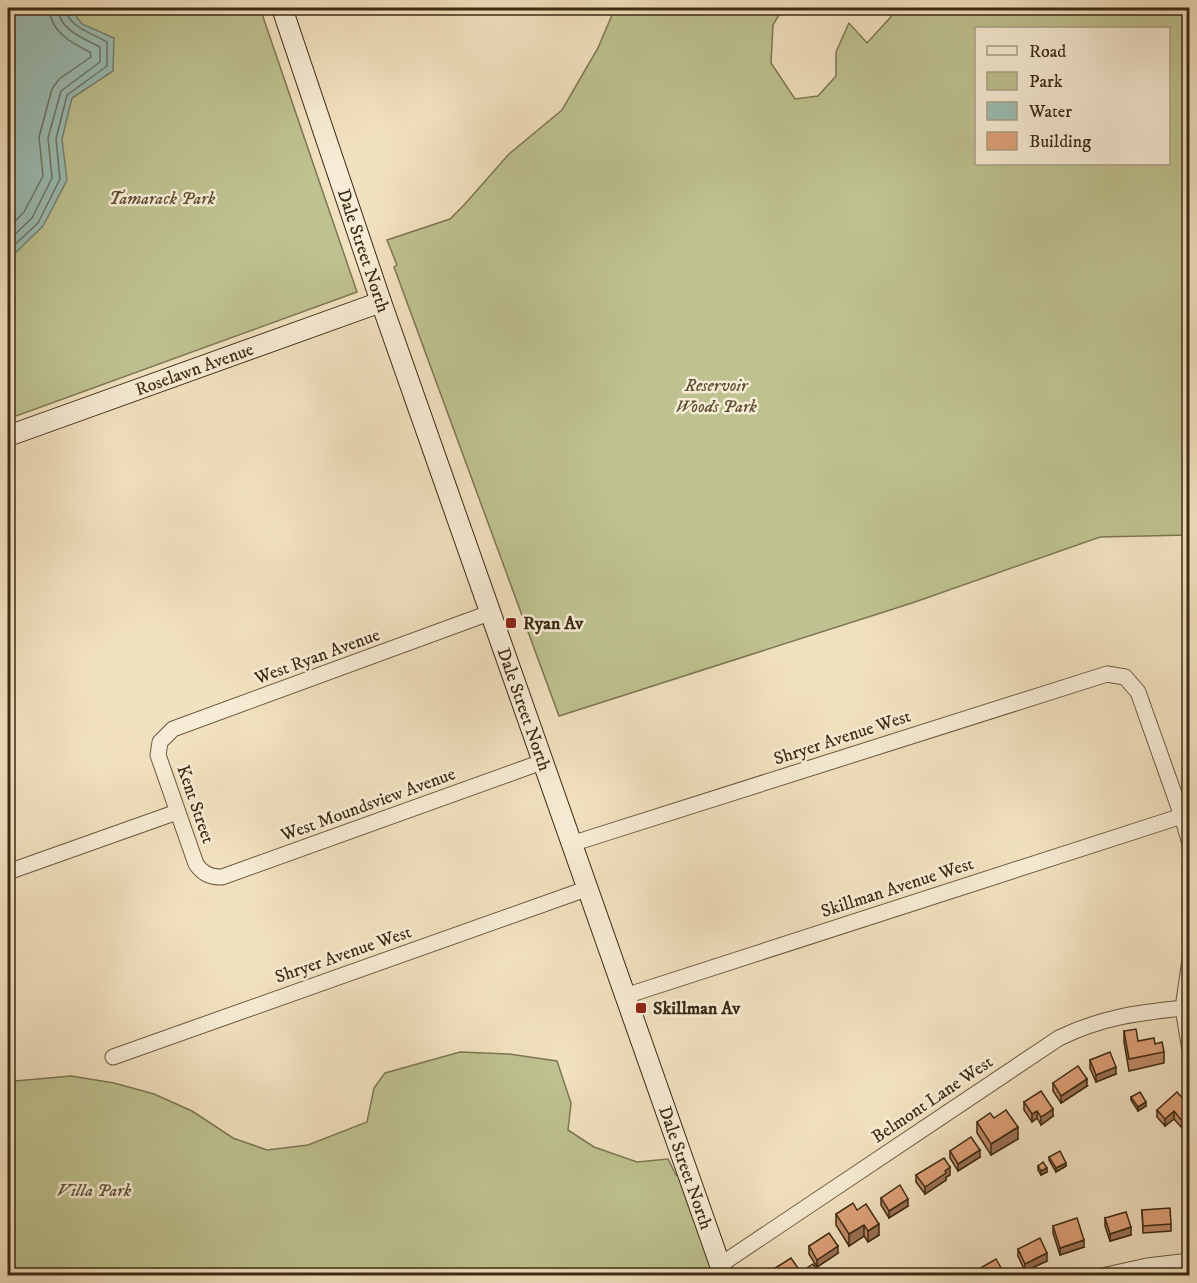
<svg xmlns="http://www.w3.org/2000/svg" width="1197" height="1283" viewBox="0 0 1197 1283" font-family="'IM FELL DW Pica',serif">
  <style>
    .green { fill: #bec290; stroke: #7d7652; stroke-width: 1.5; fill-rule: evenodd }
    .water { fill: #9bbdb4; stroke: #758274; stroke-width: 1.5 }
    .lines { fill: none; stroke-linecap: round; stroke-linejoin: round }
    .shore { stroke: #6c7464; stroke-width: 1.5 }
    .street-casing { stroke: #6a583e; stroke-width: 17 }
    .secondary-casing { stroke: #3c2a13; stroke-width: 22 }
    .street { stroke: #f7ecd5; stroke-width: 15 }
    .secondary { stroke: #f7ecd5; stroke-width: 20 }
    .wall { fill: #c08a67; stroke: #3c2a13; stroke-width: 1.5 }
    .shaded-wall { fill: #9c7154; stroke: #3c2a13; stroke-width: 1.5 }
    .building { fill: #dfa178; stroke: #3c2a13; stroke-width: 1.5 }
    .poi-dot { fill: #8f2418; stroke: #f7ecd5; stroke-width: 2 }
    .labels { text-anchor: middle; stroke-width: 5; stroke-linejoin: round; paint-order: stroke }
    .park-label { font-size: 18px; font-style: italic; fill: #5c5032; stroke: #f7ecd5 }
    .street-label { font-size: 18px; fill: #3c2a13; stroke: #f7ecd5 }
    .poi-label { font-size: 18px; font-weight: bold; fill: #3c2a13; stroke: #f7ecd5; text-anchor: start }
  </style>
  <rect width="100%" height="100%" fill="#f2e1bf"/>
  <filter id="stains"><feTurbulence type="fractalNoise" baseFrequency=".00333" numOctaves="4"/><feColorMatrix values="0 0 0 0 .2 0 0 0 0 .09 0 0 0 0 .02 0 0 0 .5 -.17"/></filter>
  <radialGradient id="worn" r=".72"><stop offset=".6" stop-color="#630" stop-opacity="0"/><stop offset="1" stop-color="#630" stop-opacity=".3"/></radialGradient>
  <g class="green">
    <polygon points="8,8 260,8 357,292 8,419"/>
    <path d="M615 8H783L773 25 771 63 795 99 818 96 836 76V52L849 23 867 43 899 8H1189V535L1100 537 912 603 559 716 394 267 397 265 387 240 450 219 464 205 509 154 562 110 598 48ZM1168 28V164H976V28Z"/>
    <polygon points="460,1052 509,1054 557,1061 571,1103 568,1130 594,1147 637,1162 668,1159 676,1175 690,1180 723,1276 8,1276 8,1079 15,1081 71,1076 114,1083 154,1094 192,1111 233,1138 267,1150 308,1145 367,1122 374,1088 385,1073"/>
  </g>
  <polygon class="water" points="8,8 70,8 82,24 114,38 113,71 72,98 62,139 67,180 43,226 8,260"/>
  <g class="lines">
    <g class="shore">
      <path d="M8 229 24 212 43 176 39 137 52 89 59 79 91 57 90 52C71 43 50 31 49 8"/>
      <path d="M8 241 32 218 52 178 48 138 61 91 100 62V47C83 38 59 30 58 8"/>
      <path d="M8 251 38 223 60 179 56 139 67 95 107 66V42C92 33 69 28 65 8"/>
    </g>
    <g class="street-casing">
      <g id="street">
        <path d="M492 612 173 729 160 742 158 755 196 864C203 874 210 877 222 877L542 762"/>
        <polyline points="571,844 1107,674 1125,677 1138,692 1182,816 1190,844"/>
        <polyline points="8,872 177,812"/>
        <polyline points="1190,960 1183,1008 1190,1050"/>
        <polyline points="625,996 1182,816"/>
        <polyline points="113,1057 586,889"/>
        <path d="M720 1265 1059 1038C1103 1017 1136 1013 1183 1008"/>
        <polyline points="1102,1276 1147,1266 1190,1261"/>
      </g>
    </g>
    <g class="secondary-casing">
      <g id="secondary">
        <path id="s1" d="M282 8 381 302 724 1276"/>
        <path id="s2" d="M8 436 381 302"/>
      </g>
    </g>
    <use href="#street" class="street"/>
    <use href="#secondary" class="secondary"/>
  </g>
  <g class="wall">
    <polygon points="1124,1031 1138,1041 1155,1044 1164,1052 1164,1063 1129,1071 1124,1042"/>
    <polygon points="1090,1060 1116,1074 1096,1082 1090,1068"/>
    <polygon points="1053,1083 1087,1086 1061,1103 1053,1091"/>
    <polygon points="1131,1097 1146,1106 1138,1111 1131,1100"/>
    <polygon points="1024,1102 1053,1116 1041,1125 1037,1118 1032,1122 1024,1110"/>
    <polygon points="1190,1106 1190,1121 1182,1128 1174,1119 1165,1126 1157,1117 1157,1110"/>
    <polygon points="994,1118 1018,1139 991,1155 977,1133 977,1122"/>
    <polygon points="950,1151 980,1157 958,1171 950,1158"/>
    <polygon points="1049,1157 1066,1166 1056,1172 1049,1160"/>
    <polygon points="1038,1166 1047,1172 1041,1175 1038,1170"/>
    <polygon points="916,1175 950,1175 946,1177 946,1180 925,1194 916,1182"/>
    <polygon points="881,1198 908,1206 889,1218 881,1205"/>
    <polygon points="857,1210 879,1235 868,1242 864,1236 849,1246 836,1225 836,1214"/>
    <polygon points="1142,1210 1171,1224 1171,1231 1143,1233"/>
    <polygon points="1105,1218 1131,1235 1110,1241 1105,1226"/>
    <polygon points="1053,1226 1084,1247 1060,1255 1053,1233"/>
    <polygon points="809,1246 838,1253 817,1267 809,1254"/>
    <polygon points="1018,1249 1047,1261 1025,1271 1018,1256"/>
  </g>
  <g class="shaded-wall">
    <polygon points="1116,1067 1116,1074 1096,1082 1096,1075"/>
    <polygon points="1087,1079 1087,1086 1061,1103 1061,1096"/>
    <polygon points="1146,1102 1146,1106 1138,1111 1138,1107"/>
    <polygon points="1053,1109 1053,1116 1041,1125 1041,1117"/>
    <polygon points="1037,1111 1037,1118 1032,1122 1032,1114"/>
    <polygon points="1174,1111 1174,1119 1165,1126 1165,1119"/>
    <polygon points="1190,1114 1190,1121 1182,1128 1182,1121"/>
    <polygon points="1018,1127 1018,1139 991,1155 991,1144"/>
    <polygon points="980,1150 980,1157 958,1171 958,1164"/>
    <polygon points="1066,1163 1066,1166 1056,1172 1056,1168"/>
    <polygon points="950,1167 950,1175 946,1177 946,1180 925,1194 925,1187"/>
    <polygon points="1047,1168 1047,1172 1041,1175 1041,1171"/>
    <polygon points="908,1199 908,1206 889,1218 889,1211"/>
    <polygon points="879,1224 879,1235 868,1242 868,1231"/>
    <polygon points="864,1225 864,1236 849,1246 849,1234"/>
    <polygon points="1131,1227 1131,1235 1110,1241 1110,1234"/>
    <polygon points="1084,1240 1084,1247 1060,1255 1060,1248"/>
    <polygon points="838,1246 838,1253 817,1267 817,1260"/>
    <polygon points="1047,1253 1047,1261 1025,1271 1025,1264"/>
    <polygon points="800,1271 800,1275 793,1275"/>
  </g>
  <g class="building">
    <polygon points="1136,1029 1138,1041 1154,1038 1155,1044 1162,1042 1164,1052 1129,1059 1124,1031"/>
    <polygon points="1110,1052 1116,1067 1096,1075 1090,1060"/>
    <polygon points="1078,1066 1087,1079 1061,1096 1053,1083"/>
    <polygon points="1041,1091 1053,1109 1041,1117 1037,1111 1032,1114 1024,1102"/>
    <polygon points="1140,1092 1146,1102 1138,1107 1131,1097"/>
    <polygon points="1177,1092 1190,1106 1190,1114 1182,1121 1174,1111 1165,1119 1157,1110"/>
    <polygon points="1006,1110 1018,1127 991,1144 977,1122 990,1113 994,1118"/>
    <polygon points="971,1137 980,1150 958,1164 950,1151"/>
    <polygon points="1060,1151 1066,1163 1056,1168 1049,1157"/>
    <polygon points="944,1158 950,1167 945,1171 946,1173 925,1187 916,1175"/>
    <polygon points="1043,1162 1047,1168 1041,1171 1038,1166"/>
    <polygon points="900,1185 908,1199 889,1211 881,1198"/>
    <polygon points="853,1203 857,1210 866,1204 879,1224 868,1231 864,1225 849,1234 836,1214"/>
    <polygon points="1170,1208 1171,1224 1143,1226 1142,1210"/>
    <polygon points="1126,1212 1131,1227 1110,1234 1105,1218"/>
    <polygon points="1077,1218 1084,1240 1060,1248 1053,1226"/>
    <polygon points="829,1233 838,1246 817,1260 809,1246"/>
    <polygon points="1040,1238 1047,1253 1025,1264 1018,1249"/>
    <polygon points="791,1258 800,1271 793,1275 775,1275 772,1270"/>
    <polygon points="996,1259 1004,1273 999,1275 980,1275 977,1270"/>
    <polygon points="813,1264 820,1275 803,1275 801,1272"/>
  </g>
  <g class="poi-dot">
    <rect x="505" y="617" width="12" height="12" rx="3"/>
    <rect x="635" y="1002" width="12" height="12" rx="3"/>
  </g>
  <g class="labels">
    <g class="park-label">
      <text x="162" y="204">Tamarack Park</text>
      <text x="716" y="391">Reservoir<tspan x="716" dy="21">Woods Park</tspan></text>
      <text x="94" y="1196">Villa Park</text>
    </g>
    <g class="street-label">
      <text dy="6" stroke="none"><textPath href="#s1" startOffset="256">Dale Street North</textPath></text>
      <text dy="6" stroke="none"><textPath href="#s2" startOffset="198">Roselawn Avenue</textPath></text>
      <text transform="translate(317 656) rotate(-20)" y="6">West Ryan Avenue</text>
      <text dy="6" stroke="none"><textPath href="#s1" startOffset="742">Dale Street North</textPath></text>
      <text transform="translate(842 737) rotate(-18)" y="6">Shryer Avenue West</text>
      <text transform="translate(196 804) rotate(71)" y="6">Kent Street</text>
      <text transform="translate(368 804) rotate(-20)" y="6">West Moundsview Avenue</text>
      <text transform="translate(897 887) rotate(-18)" y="6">Skillman Avenue West</text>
      <text transform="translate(343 954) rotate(-19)" y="6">Shryer Avenue West</text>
      <text transform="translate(932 1099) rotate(-34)" y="6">Belmont Lane West</text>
      <text dy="6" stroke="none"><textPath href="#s1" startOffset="1228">Dale Street North</textPath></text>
    </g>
    <g class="poi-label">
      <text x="523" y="629">Ryan Av</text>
      <text x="653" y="1014">Skillman Av</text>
    </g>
  </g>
  <rect width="1197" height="1283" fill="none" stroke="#f2e1bf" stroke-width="30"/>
  <rect x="9" y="9" width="1179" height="1265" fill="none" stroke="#3c2a13" stroke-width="3"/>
  <rect x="15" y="15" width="1167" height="1253" fill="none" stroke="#3c2a13" stroke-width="1.5"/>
  <rect x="975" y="27" width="195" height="138" fill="#f7ecd5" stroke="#ac9e87" stroke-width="1.5"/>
  <rect x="987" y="46" width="30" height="9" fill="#f7ecd5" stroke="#ac9e87" stroke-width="1.5"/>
  <text x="1029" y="57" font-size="18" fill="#3c2a13">Road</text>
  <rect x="987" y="72" width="30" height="18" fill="#bec290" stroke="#ac9e87" stroke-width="1.5"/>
  <text x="1029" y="87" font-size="18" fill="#3c2a13">Park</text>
  <rect x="987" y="102" width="30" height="18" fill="#9bbdb4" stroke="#ac9e87" stroke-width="1.5"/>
  <text x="1029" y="117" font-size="18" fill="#3c2a13">Water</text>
  <rect x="987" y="132" width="30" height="18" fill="#dfa178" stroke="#ac9e87" stroke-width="1.5"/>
  <text x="1029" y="147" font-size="18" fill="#3c2a13">Building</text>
  <rect width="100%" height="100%" filter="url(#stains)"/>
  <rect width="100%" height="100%" fill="url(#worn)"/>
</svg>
